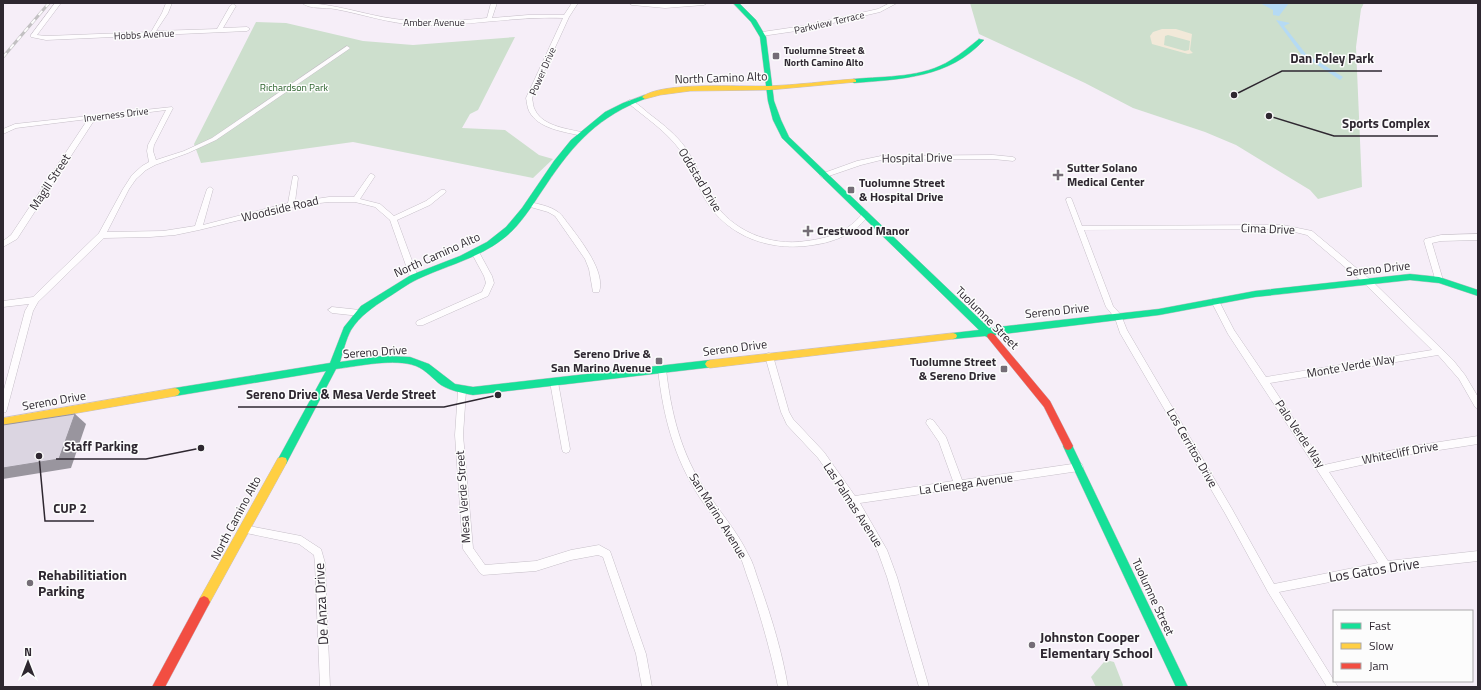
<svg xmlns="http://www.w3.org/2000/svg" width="1481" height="690" viewBox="0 0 1481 690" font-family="'Titillium Web',sans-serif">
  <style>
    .green { fill: #cddfcd }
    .sand { fill: #f2e9d9; fill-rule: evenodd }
    .water { fill: #b5daf4 }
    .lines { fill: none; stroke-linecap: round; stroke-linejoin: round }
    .street-casing { stroke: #c6bfc8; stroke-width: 1 }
    .fast-casing { stroke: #c6bfc8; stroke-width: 1 }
    .slow-casing { stroke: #c6bfc8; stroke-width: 1 }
    .jam-casing { stroke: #c6bfc8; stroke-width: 1 }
    .street { fill: #fefcfe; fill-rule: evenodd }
    .fast { fill: #16e098; fill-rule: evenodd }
    .slow { fill: #ffcf43; fill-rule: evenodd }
    .jam { fill: #f24e42; fill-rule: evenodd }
    .rail-casing { stroke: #c2c0c2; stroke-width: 3 }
    .rail { stroke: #fcfcfc; stroke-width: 2; stroke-dasharray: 5.5; stroke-linecap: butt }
    .shaded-wall { fill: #99959e }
    .building { fill: #dbd5e1; stroke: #99959e }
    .poi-dot { fill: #746d76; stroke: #fcfcfc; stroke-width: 1.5 }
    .labels { text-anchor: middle; stroke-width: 3; stroke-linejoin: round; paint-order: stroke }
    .far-street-label { font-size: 10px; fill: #2e2730; stroke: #fcfcfc }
    .far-poi-label { font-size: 10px; font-weight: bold; fill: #2e2730; stroke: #fcfcfc; text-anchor: start }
    .far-park-label { font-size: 10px; fill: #2a622b; stroke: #fcfcfc }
    .street-label { font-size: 12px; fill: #2e2730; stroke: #fcfcfc }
    .poi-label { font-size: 12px; font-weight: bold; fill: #2e2730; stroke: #fcfcfc; text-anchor: start }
    .near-street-label { font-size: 14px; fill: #2e2730; stroke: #fcfcfc }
    .near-poi-label { font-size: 14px; font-weight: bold; fill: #2e2730; stroke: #fcfcfc; text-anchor: start }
    .leader { fill: none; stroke: #2e2730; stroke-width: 1.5 }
    .callout-dot { fill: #2e2730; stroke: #fcfcfc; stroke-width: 1.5 }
    .callout-label { font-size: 13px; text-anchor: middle; font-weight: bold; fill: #2e2730; stroke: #fcfcfc; stroke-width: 3; stroke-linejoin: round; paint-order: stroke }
  </style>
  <rect width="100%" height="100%" fill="#f6eef8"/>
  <g class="green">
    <polygon points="970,3 1364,3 1361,9 1356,47 1362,187 1318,199 1310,190 1236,145 1205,132 1133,108 1085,83 979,34"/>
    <polygon points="256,22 286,23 363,41 413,45 515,37 478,110 470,114 462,128 505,130 539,155 553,159 533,178 353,142 201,163 194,144"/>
    <polygon points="1110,661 1114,662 1123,685 1122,687 1096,687 1091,677 1104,662"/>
  </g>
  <path class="sand" d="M1162 29H1176L1192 34 1190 50 1193 53 1188 54 1152 44 1150 36 1153 32ZM1168 35 1190 41 1189 50 1185 51 1164 45 1165 36Z"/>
  <g class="water">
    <polygon points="1260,3 1289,3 1279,16 1273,15 1273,10"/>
    <polygon points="1276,20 1290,23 1284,26 1306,54 1343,77 1340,80 1301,54"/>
  </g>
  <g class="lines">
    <g class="street-casing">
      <g id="street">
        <polygon points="55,3 61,3 37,35 46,36 151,32 162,13 166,3 172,3 168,13 156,31 217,29 230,6 233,4 236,6 223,28 247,27 250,29 247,31 46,40 31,37 31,35"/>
        <path d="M302 3C334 3 364 15 395 19 426 24 456 21 487 18L491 3H497L492 18 528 15H564L572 3H578L569 17 532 98C533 102 533 107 535 110 543 127 570 129 585 133L586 134 583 136C565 132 538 129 529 111 527 107 527 102 526 98L563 18C513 16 465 27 416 25 388 23 362 14 335 9 325 7 310 10 302 3Z"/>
        <polygon points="629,3 665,4 707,3 704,5 665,8 632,5"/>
        <polygon points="890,3 897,3 880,12 803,30 762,36 759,34 762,32 803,26 878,9"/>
        <polygon points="347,46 350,48 349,49 216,140 188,153 155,165 146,170 136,179 129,189 107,232 163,231 195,226 207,189 210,187 213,189 203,225 288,203 293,176 297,176 298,178 295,202 329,197 354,197 370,174 372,174 375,176 360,199 380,204 394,216 426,201 441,190 445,190 446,192 430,205 397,220 418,277 417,279 414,280 410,277 390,220 375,207 355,202 329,202 301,205 199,230 175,235 150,237 104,238 38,302 33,311 7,409 6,412 3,413 3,393 25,311 29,304 3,307 3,301 33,297 99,233 123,189 132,175 142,166 149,162 147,151 148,145 166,110 95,119 17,239 3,247 3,241 11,235 88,119 16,128 3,134 3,129 15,124 172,107 173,108 154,145 153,151 156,160 184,151 212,138"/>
        <path d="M630 100C638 103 645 111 652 116 664 125 676 135 685 147 696 163 702 182 712 199 730 230 770 247 806 241 830 238 848 232 864 212H868L869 214C857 233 835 242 813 245 771 252 727 237 705 199 696 183 691 165 680 150 666 131 646 118 628 103L627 102Z"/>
        <polygon points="993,155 1013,157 1016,159 1013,161 993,159 881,160 861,165 823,178 820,176 821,174 857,161 881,156"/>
        <path d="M1067 198H1071L1072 200 1082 226 1283 225 1312 231 1372 281 1453 360 1465 375 1478 397V409L1475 407 1459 379 1438 355 1270 383 1324 465 1407 447 1478 436V444L1407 455 1329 472 1388 561 1478 551V561L1386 571 1279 592 1338 687H1327L1268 592 1226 515 1120 333 1115 318 1106 307 1066 200ZM1283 229 1307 235 1366 285 1432 350 1266 377 1234 330 1218 299H1212L1211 301 1228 334 1378 563 1274 584 1232 509 1127 330 1121 315 1113 306 1084 230Z"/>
        <path d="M527 202H529C538 204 550 206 558 212 563 215 566 222 570 226 581 241 606 272 599 292H593L589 269 585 259 555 216 548 212 527 206 526 204Z"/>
        <polygon points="1478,234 1478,240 1441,241 1432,243 1443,280 1442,282 1436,282 1424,241 1425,239 1441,235"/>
        <polygon points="475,249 479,252 492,276 494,283 488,296 423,325 417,325 416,323 417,321 482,292 486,283 484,276 471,252"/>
        <polygon points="332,307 360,310 364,313 360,316 332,313 328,310"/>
        <polygon points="769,353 772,354 773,356 789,412 793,419 824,452 855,496 953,481 939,442 926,423 927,420 930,419 933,420 946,437 962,480 1079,463 1082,464 1083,467 1082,470 1079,471 860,503 887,550 897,577 929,687 919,687 887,577 878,552 850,503 818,458 787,425 781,412 765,356 766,354"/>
        <path d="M662 366 665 367 666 369C671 413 681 454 706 491 720 512 737 531 748 554 754 564 756 575 760 585 772 619 782 652 788 687H778C771 652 761 618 750 584 747 577 745 569 742 561 731 538 714 519 700 498 674 458 663 416 658 369L659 367Z"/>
        <polygon points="554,379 557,380 558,382 570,449 569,452 566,453 563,452 562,449 550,382 551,380"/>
        <polygon points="462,388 465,389 466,391 463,435 473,548 485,565 536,561 571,550 599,545 610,551 646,654 652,687 642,687 636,654 603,557 598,555 571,560 536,571 483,575 480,573 465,552 463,549 455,435 458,391 459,389"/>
        <polygon points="244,525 301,536 321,549 325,563 330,687 320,687 315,563 314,555 299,544 241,532 239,529 241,526"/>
      </g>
    </g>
    <g class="fast-casing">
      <g id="fast">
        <polygon points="733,3 739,3 756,20 766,37 774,101 781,120 789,137 989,328 1159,309 1255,291 1410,274 1439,277 1478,290 1478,296 1439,283 1410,280 1255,297 1159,315 995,335 994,338 991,339 985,336 953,339 950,338 949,336 950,334 953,333 979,330 782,138 773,120 768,101 760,37 751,22"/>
        <path d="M979 39 984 40C949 78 902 79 854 83L851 81 854 79C886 76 923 78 951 60 961 54 970 46 979 39Z"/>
        <path d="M645 95 648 97 647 98C599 116 574 143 546 185 535 201 525 218 512 231 485 257 450 264 418 279 407 284 397 292 387 298 373 307 360 316 351 330 346 339 343 352 340 362L382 356 410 357 429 364 455 384 473 387 710 360 713 361 715 364 713 367 473 395C462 393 451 391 441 385 433 379 426 370 416 366 394 358 360 366 336 369L286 464 282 465 278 464 277 461 326 371 175 396 172 395 170 392 172 389 175 388 330 363 344 327 361 306 411 275 460 256 487 242 506 227 522 208 554 161 571 140 605 112 623 103Z"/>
        <polygon points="1068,442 1071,443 1188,687 1176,687 1063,446 1065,443"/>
      </g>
    </g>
    <g class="slow-casing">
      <g id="slow">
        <path d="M854 79 856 80V82L769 90 690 91 660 95 645 99 642 97C661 81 741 87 768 86 797 85 826 81 854 79Z"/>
        <polygon points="953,333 956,334 957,336 956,338 953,339 710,368 707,367 705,364 707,361 710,360"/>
        <polygon points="175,388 178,389 180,392 178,395 175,396 3,426 3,418"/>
        <polygon points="282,457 286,458 287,461 286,464 208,606 204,608 200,606 198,602 200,598 278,458"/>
      </g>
    </g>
    <g class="jam-casing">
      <g id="jam">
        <polygon points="991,333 994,334 1050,401 1073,446 1071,449 1068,450 1065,449 1044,407 988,338 987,336 988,334"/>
        <polygon points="204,596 208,598 210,602 208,606 165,687 152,687 200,598"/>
      </g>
    </g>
    <use href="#street" class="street"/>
    <use href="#fast" class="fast"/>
    <use href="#slow" class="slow"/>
    <use href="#jam" class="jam"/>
    <g class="rail-casing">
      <polyline id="rail" points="3,57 49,3"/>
    </g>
    <use href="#rail" class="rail"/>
  </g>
  <polygon class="shaded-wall" points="75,414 86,424 71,468 3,479 3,468"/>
  <polygon class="building" points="75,414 59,459 3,468 3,425"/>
  <g class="poi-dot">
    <rect x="772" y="52" width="8" height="8" rx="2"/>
    <path d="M1056 169h4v4h4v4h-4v4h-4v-4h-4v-4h4z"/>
    <rect x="847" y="186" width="8" height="8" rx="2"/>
    <path d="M806 225h4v4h4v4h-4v4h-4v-4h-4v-4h4z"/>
    <rect x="655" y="357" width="8" height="8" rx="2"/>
    <rect x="1000" y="365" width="8" height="8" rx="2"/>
    <circle cx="30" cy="583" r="4"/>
    <circle cx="1032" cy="645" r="4"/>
  </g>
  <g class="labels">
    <g class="far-street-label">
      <text x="434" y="26">Amber Avenue</text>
      <text transform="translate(829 22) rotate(-13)" y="4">Parkview Terrace</text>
      <text transform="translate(144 34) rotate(-3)" y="4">Hobbs Avenue</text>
      <text transform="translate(542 71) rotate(-66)" y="4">Power Drive</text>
      <text transform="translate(116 114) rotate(-7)" y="4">Inverness Drive</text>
    </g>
    <g class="far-poi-label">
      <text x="784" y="54">Tuolumne Street &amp;<tspan x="784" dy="12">North Camino Alto</tspan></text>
    </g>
    <g class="far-park-label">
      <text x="294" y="91">Richardson Park</text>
    </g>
    <g class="street-label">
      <text transform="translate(721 78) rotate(-2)" y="4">North Camino Alto</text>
      <text transform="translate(917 158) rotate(-1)" y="4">Hospital Drive</text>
      <text transform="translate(700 180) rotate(59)" y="4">Oddstad Drive</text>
      <text transform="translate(50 182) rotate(-57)" y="4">Magill Street</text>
      <text transform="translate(280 209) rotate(-13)" y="4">Woodside Road</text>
      <text transform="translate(1268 229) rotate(2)" y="4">Cima Drive</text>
      <text transform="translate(437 255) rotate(-24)" y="4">North Camino Alto</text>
      <text transform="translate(1378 269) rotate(-6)" y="4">Sereno Drive</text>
      <text transform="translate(1057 311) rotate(-6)" y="4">Sereno Drive</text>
      <text transform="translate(987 318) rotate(45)" y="4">Tuolumne Street</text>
      <text transform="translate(735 348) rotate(-7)" y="4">Sereno Drive</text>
      <text transform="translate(375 352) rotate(-4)" y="4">Sereno Drive</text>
      <text transform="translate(1351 366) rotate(-10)" y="4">Monte Verde Way</text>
      <text transform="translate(54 401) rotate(-10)" y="4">Sereno Drive</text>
      <text transform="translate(1300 434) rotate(56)" y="4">Palo Verde Way</text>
      <text transform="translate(1192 448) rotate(60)" y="4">Los Cerritos Drive</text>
      <text transform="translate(1400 453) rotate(-11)" y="4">Whitecliff Drive</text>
      <text transform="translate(966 484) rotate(-8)" y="4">La Cienega Avenue</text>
      <text transform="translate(463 497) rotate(-94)" y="4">Mesa Verde Street</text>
      <text transform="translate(853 505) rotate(57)" y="4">Las Palmas Avenue</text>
      <text transform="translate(718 516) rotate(58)" y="4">San Marino Avenue</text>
      <text transform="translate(236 518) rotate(-62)" y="4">North Camino Alto</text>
      <text transform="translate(1153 597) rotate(65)" y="4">Tuolumne Street</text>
    </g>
    <g class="poi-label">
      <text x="1067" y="172">Sutter Solano<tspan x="1067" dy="14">Medical Center</tspan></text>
      <text x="859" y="187">Tuolumne Street<tspan x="859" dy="14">&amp; Hospital Drive</tspan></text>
      <text x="817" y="235">Crestwood Manor</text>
      <text x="651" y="358" text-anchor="end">Sereno Drive &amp;<tspan x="651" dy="14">San Marino Avenue</tspan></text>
      <text x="996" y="366" text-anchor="end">Tuolumne Street<tspan x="996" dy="14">&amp; Sereno Drive</tspan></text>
    </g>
    <g class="near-street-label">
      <text transform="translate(1374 570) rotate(-9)" y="5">Los Gatos Drive</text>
      <text transform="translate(321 604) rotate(-93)" y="5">De Anza Drive</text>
    </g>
    <g class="near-poi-label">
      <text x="38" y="580">Rehabilitiation<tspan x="38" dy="16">Parking</tspan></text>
      <text x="1040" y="642">Johnston Cooper<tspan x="1040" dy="16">Elementary School</tspan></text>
    </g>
  </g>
  <path class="leader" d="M1234 95L1282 71H1382M1269 116L1334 136H1438M498 395L444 407H238M201 448L146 459H56M39 456L45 521H94"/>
  <g class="callout-dot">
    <circle cx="1234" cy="95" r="4"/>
    <circle cx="1269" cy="116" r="4"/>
    <circle cx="498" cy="395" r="4"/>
    <circle cx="201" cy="448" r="4"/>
    <circle cx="39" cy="456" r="4"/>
  </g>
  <g class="callout-label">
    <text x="1332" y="63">Dan Foley Park</text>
    <text x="1386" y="128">Sports Complex</text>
    <text x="341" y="399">Sereno Drive &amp; Mesa Verde Street</text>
    <text x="101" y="451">Staff Parking</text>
    <text x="70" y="513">CUP 2</text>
  </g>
  <rect width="1481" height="690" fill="none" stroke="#2e2730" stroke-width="8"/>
  <rect x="1333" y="610" width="140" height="72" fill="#fcfcfc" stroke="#aaa7aa"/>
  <rect x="1341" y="623" width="20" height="6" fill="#16e098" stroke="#aaa7aa"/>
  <text x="1369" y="630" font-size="12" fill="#2e2730">Fast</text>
  <rect x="1341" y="643" width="20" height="6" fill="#ffcf43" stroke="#aaa7aa"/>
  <text x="1369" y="650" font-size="12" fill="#2e2730">Slow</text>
  <rect x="1341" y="663" width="20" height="6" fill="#f24e42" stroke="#aaa7aa"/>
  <text x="1369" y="670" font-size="12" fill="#2e2730">Jam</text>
  <g transform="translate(28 662)" stroke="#fcfcfc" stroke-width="3" paint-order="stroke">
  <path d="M0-3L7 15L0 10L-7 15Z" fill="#2e2730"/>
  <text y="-6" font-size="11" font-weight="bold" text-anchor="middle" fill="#2e2730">N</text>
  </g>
</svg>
